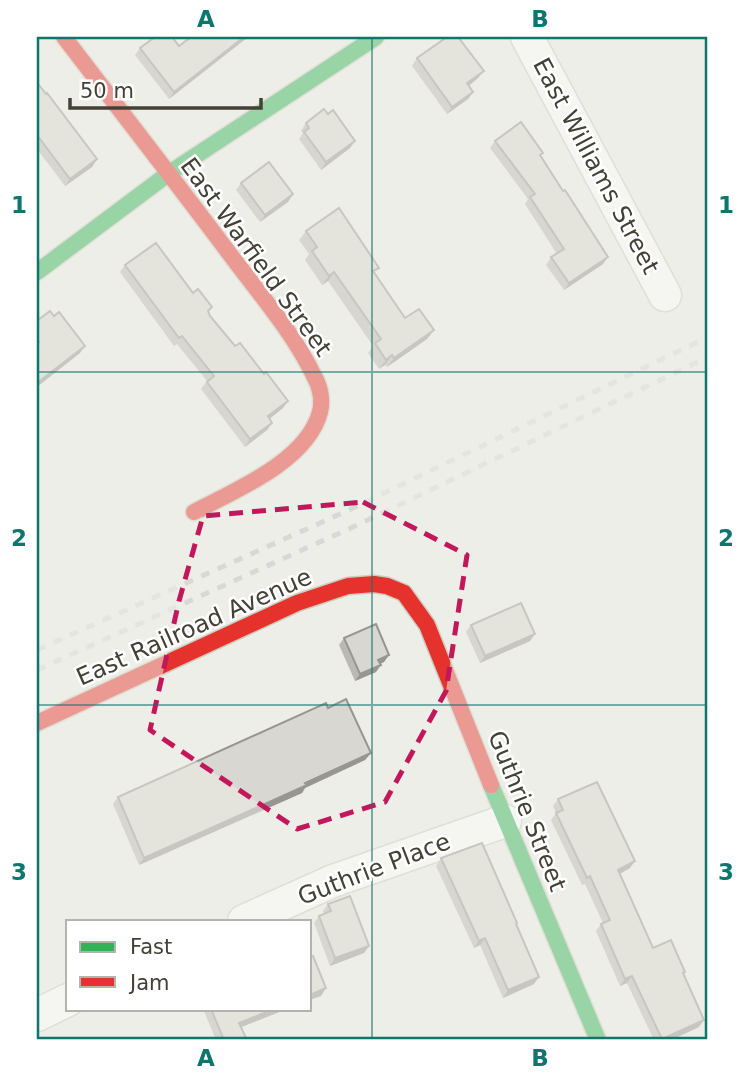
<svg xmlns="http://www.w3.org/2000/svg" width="745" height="1077" viewBox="0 0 745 1077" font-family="'DejaVu Sans',sans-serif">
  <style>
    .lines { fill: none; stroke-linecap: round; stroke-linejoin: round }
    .street-casing { stroke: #ccccc6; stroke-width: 35 }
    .fast-casing { stroke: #ccccbf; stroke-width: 19 }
    .jam-casing { stroke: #ccccbf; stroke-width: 19 }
    .street { stroke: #fcfcfc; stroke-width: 32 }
    .fast { stroke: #30b455; stroke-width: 16 }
    .jam { stroke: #e5322d; stroke-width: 16 }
    .rail { stroke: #d8d8d7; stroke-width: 5; stroke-dasharray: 9 9; stroke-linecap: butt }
    .wall { fill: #bab9b4 }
    .shaded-wall { fill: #979692 }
    .building { fill: #d8d7d1; stroke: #979692; stroke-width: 2 }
    .marked { fill: none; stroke: #c2185b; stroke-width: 5; stroke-dasharray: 14 9; stroke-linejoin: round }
    .grid { fill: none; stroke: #0f766e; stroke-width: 2; stroke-opacity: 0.55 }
    .labels { text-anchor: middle; stroke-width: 5; stroke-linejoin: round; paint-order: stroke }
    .street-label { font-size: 24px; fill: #434136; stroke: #fff }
    .neatline { fill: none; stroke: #0f766e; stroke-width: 2.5 }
    .grid-label { font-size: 23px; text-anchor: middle; font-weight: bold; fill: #0f766e }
  </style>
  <rect width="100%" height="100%" fill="#eeeee8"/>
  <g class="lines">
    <g class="street-casing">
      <g id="street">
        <polyline points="527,37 665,295"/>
        <polyline points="244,921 333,881 505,821"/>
        <polyline points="37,1015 68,1000"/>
      </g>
    </g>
    <g class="fast-casing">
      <g id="fast">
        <polyline points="37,272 168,174 376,37"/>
        <polyline points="491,785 598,1040"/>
      </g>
    </g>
    <g class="jam-casing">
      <g id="jam">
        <path d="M64 37C119 109 175 181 229 253 258 292 293 332 314 376 320 386 323 400 320 412 307 461 236 490 194 512"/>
        <polyline points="37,723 297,603 348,586 374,584 387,586 404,593 427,625 491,785"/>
      </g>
    </g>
    <use href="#street" class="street"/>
    <use href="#fast" class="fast"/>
    <use href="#jam" class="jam"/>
    <g class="rail">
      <polyline points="37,650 349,510 708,337"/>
      <polyline points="37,670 353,527 708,357"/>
    </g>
  </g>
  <g class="wall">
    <polygon points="191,37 248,37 169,99 135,55 140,48 179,46"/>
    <polygon points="417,58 478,78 469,86 473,92 468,99 447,114 412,66"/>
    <polygon points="37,87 97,159 92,167 65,186 37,149"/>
    <polygon points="306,123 350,148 321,170 299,139 303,133 301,131"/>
    <polygon points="495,141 541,156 603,264 564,290 546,265 551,257 557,254 525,204 528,199 490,148"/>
    <polygon points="241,183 293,194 288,202 260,222 236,190"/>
    <polygon points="306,231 375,274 405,318 434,330 427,339 387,367 385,365 379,369 368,353 373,346 328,281 322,285 305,260 309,254 299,240"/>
    <polygon points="125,265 208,313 283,408 269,419 272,423 267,430 245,447 201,389 207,381 177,344 174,346 120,272"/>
    <polygon points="471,625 530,641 480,663 466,632"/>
    <polygon points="344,638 389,655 384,662 380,664 376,672 355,681 339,645"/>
    <polygon points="328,708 371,753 365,760 305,788 302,793 139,865 113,804 118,797"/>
    <polygon points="558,799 630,868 619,874 653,948 683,974 699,1027 671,1040 654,1040 627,983 620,986 596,931 601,924 603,923 585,884 582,885 551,820 556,813 553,806"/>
    <polygon points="441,858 517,923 516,925 534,984 503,998 480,945 474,948 436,866"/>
    <polygon points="328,904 369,946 364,953 330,966 314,923 319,916 324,914 323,911"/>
    <polygon points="203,1009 287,1009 241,1027 247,1040 216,1040"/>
  </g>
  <g class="shaded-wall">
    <polygon points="244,37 248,37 169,99 174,92"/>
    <polygon points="484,71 478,78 462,91 467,83"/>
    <polygon points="473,92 468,99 447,114 452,107"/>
    <polygon points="355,141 350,148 321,170 326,162"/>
    <polygon points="97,159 92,167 65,186 70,179"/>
    <polygon points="293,194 288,202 260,222 265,215"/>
    <polygon points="608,257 603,264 564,290 569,283"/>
    <polygon points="334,272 328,281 322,285 329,276"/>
    <polygon points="434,330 427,339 387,367 394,358"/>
    <polygon points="85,346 80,353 37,387 37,383"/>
    <polygon points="392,355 385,365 379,369 386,360"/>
    <polygon points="288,401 283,408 263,424 268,416"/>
    <polygon points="272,423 267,430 245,447 250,439"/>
    <polygon points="535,634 530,641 480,663 485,656"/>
    <polygon points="389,655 384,662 373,667 378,660"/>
    <polygon points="381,665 376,672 355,681 360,674"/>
    <polygon points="371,753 365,760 305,788 302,793 139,865 144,858"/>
    <polygon points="635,861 630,868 613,878 618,870"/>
    <polygon points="485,938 480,945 474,948 479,941"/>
    <polygon points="369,946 364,953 330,966 335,958"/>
    <polygon points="632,976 627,983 620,986 625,979"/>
    <polygon points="539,977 534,984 503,998 508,990"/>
    <polygon points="326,988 321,996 310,1000 310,995"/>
    <polygon points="274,1009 287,1009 234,1030 239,1023"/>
    <polygon points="704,1020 699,1027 671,1040 661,1040"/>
  </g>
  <g class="building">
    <polygon points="155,37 172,37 179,46 191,37 244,37 174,92 140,48"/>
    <polygon points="447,37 458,37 484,71 467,83 473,92 452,107 417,58"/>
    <polygon points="39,85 46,94 47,93 97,159 70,179 37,135 37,87"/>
    <polygon points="324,109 328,114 333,110 355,141 326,162 304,132 309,128 306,123"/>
    <polygon points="521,122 543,153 540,155 563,191 565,190 608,257 569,283 551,257 564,249 530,197 535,194 495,141"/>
    <polygon points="269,162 293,194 265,215 241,183"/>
    <polygon points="339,208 379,268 373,271 405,318 419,309 434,330 394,358 392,355 386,360 375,343 381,339 334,272 329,276 312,251 317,247 306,231"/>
    <polygon points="156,243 193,293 198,289 212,307 208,311 210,316 235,346 240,343 264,374 266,372 288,401 268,416 272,423 250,439 207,382 214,376 182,336 179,338 125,265"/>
    <polygon points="50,311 54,316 59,312 85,346 37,383 37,344 39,342 37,339 37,321"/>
    <polygon points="521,603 535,634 485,656 471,625"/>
    <polygon points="376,624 389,655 378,660 381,665 360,674 344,638"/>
    <polygon points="346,699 371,753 305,783 307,785 144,858 118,797 326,703 328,708"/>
    <polygon points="597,782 635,861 618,870 653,948 671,940 685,972 683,973 704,1020 662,1039 632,976 625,979 601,924 610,920 590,876 587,878 556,813 563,810 558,799"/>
    <polygon points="482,843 517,923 516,924 539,977 508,990 485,938 479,941 441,858"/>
    <polygon points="350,896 369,946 335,958 319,916 331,911 328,904"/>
    <polygon points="313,956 326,988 310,995 310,957"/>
    <polygon points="211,1009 274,1009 239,1023 247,1040 224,1040"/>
  </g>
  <path d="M0 0H745V1077H0ZM363 502 467 555 446 691 385 802 297 829 150 730 179 601 203 516Z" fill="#eeeee8" fill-opacity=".55" fill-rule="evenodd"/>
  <path class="marked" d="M363 502 467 555 446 691 385 802 297 829 150 730 179 601 203 516Z"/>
  <path class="grid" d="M372 37V1040M37 372H708M37 705H708"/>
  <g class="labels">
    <g class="street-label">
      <text transform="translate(596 166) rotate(62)" y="8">East Williams Street</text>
      <text transform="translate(256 257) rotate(54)" y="8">East Warfield Street</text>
      <text transform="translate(194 627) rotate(-24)" y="8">East Railroad Avenue</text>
      <text transform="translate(527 811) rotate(68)" y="8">Guthrie Street</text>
      <text transform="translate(374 869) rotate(-21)" y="8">Guthrie Place</text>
    </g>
  </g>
  <rect width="745" height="1077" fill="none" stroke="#ffffff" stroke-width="77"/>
  <rect x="66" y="920" width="245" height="91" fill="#ffffff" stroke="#b4b3af" stroke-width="2"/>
  <rect x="80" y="942" width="35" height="10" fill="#30b455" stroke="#b4b3af" stroke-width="2"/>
  <text x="130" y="954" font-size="21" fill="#434136">Fast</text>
  <rect x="80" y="977" width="35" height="10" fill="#e5322d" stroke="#b4b3af" stroke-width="2"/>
  <text x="130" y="990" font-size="21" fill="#434136">Jam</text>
  <path d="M70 98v10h191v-10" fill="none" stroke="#434136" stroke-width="3.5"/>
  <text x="80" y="98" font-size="21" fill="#434136" stroke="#ffffff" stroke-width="5" paint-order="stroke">50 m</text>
  <rect x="38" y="38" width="668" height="1000" class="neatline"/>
  <g class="grid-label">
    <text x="206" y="27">A</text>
    <text x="540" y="27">B</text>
    <text x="19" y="213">1</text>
    <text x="726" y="213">1</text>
    <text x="19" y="546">2</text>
    <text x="726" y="546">2</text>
    <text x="19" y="880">3</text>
    <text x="726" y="880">3</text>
    <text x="206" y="1066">A</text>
    <text x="540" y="1066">B</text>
  </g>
</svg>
